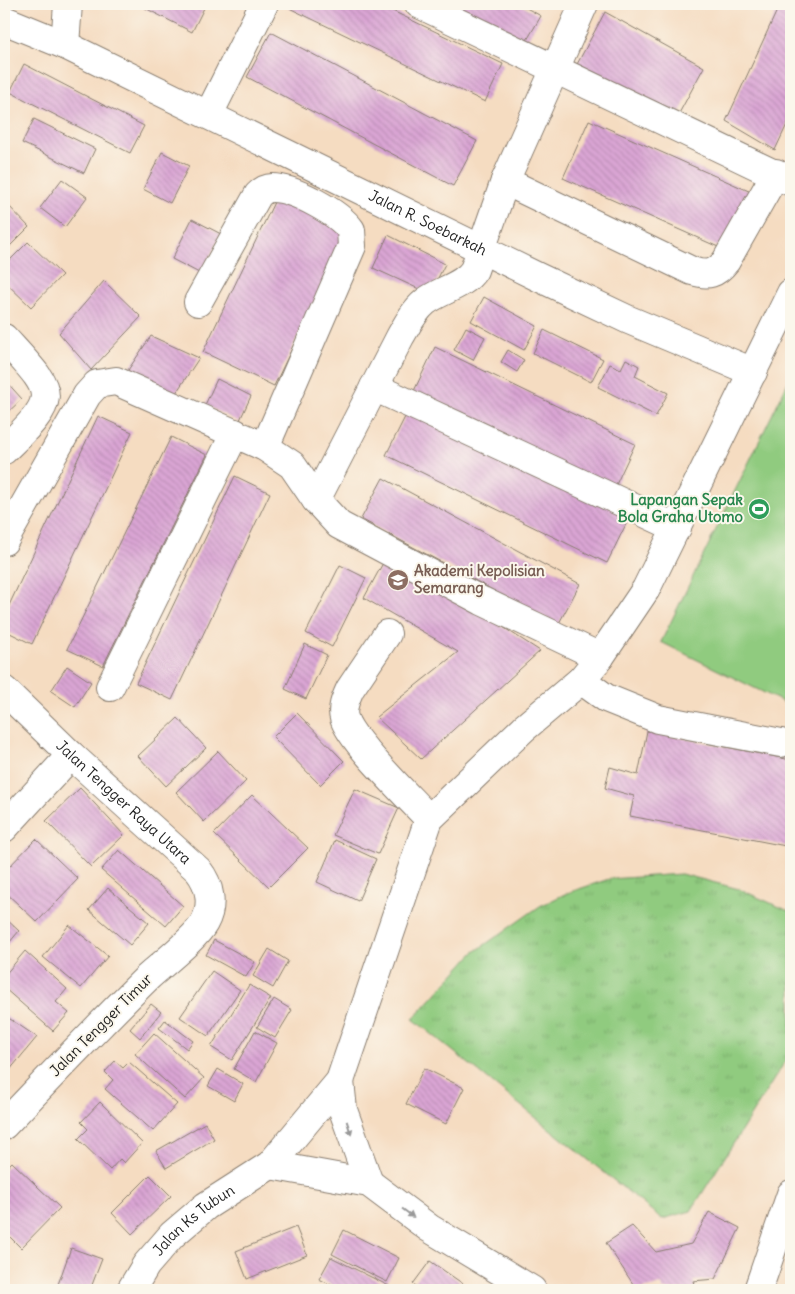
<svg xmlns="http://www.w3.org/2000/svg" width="795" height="1294" viewBox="0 0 795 1294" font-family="Delius,sans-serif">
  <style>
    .grass { fill: url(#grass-tufts); stroke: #56744e }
    .garden { fill: #90cb7f; stroke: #56744e }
    .building { fill: url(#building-back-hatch) }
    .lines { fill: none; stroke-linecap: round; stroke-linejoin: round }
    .minor-casing { stroke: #887c6e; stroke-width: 30 }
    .minor { stroke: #fff; stroke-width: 28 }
    .oneway { fill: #999 }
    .labels { text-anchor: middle; stroke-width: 4; stroke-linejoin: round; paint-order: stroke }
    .street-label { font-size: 15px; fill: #1c1c1c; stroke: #fbf7ec }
    .leisure-label { font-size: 15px; font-weight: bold; fill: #27864d; stroke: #fbf7ec; text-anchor: end }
    .education-label { font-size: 15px; font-weight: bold; fill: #785e54; stroke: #fbf7ec; text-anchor: start }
  </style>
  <defs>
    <pattern id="grass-tufts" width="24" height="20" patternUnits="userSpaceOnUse" patternTransform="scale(1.25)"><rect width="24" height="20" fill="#90cb7f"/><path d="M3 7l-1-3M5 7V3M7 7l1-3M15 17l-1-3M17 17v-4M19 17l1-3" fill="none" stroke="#7cae6d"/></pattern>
    <pattern id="building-back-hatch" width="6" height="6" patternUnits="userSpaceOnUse" patternTransform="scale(1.25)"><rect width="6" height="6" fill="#daa5d4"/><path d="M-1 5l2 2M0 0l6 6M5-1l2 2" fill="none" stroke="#ba8db5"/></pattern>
  </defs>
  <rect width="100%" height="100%" fill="#fbf7ec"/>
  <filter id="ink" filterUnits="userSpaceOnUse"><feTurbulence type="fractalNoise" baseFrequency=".02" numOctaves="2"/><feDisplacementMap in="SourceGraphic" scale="10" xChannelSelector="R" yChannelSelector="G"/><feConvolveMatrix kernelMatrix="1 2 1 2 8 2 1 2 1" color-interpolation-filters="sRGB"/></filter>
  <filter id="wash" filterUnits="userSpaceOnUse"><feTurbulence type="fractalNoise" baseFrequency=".0096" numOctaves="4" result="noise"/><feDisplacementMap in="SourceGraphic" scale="20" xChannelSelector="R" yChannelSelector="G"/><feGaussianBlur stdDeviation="1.12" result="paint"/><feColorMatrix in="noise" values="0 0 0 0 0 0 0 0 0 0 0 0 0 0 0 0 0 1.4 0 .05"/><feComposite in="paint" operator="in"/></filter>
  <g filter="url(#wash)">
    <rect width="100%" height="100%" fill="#f5dcc1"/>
    <polygon class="grass" points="681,874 739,889 791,912 791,1052 691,1211 662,1219 413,1019 473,953 540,906 567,893 609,879"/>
    <polygon class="garden" points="791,376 791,706 661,642"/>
    <g id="blocks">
      <g class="building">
        <polygon points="147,4 206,4 192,32 145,8"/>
        <polygon points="286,4 378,4 503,64 485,102 285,6"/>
        <polygon points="445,4 519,4 541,16 523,47"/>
        <polygon points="780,4 791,4 791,116 775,150 726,121"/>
        <polygon points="605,12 704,67 676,119 575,68"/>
        <polygon points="271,32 477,141 453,186 247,77"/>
        <polygon points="24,64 144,126 130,153 10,92"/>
        <polygon points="34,119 95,149 84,173 22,143"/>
        <polygon points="589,120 751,192 725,250 563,178"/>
        <polygon points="162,152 189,166 170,203 143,189"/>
        <polygon points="62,179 87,197 65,227 40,208"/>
        <polygon points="276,198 348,231 274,386 203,352"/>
        <polygon points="7,204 29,227 4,252 4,208"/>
        <polygon points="192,219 221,234 201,274 172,259"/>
        <polygon points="388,235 445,264 430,294 373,268"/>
        <polygon points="28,242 62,275 31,307 4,281 4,266"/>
        <polygon points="104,281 141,317 91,370 59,333"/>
        <polygon points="484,297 537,326 524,350 471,321"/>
        <polygon points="466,327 485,337 473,360 454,350"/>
        <polygon points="544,330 603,359 591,382 533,353"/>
        <polygon points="151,336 199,358 170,402 124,376"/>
        <polygon points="435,347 635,444 613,491 413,393"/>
        <polygon points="508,350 524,360 517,372 501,362"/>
        <polygon points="626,359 639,366 635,376 668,393 656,416 598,387 610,364 621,369"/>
        <polygon points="4,379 22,399 4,416"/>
        <polygon points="217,379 251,396 239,422 205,405"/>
        <polygon points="409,409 630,516 607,563 386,455"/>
        <polygon points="98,416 132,432 32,644 4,630 4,616"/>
        <polygon points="171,437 207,455 103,666 67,649"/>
        <polygon points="235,476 270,493 172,700 136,683"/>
        <polygon points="383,478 580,584 558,625 361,519"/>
        <polygon points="383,563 492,620 540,651 421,759 376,717 458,652 364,598"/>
        <polygon points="340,565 366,578 332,647 306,633"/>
        <polygon points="305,644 327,655 306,699 285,689"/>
        <polygon points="67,666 91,682 75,707 51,691"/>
        <polygon points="297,713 344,761 320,785 273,737"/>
        <polygon points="178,718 206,748 166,786 138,756"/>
        <polygon points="647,731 791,760 791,847 630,816 634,796 605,788 610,767 638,775"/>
        <polygon points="218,751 246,781 204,822 176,792"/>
        <polygon points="80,788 124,835 91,867 46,821"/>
        <polygon points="355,789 399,808 378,854 333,835"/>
        <polygon points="252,795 308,848 269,887 214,834"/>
        <polygon points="36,839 78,879 37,922 4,891 4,872"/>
        <polygon points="335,840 376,859 358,901 317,882"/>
        <polygon points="119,850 183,906 166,926 101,870"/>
        <polygon points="108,888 149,923 130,945 89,910"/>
        <polygon points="4,917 19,931 4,949"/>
        <polygon points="69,925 108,956 81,988 43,957"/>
        <polygon points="214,940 255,962 246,977 206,955"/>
        <polygon points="269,949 288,961 273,988 253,976"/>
        <polygon points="25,951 67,989 56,1002 69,1013 53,1031 4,988 4,976"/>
        <polygon points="212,971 240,990 208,1036 180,1017"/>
        <polygon points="249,985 271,998 232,1060 211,1047"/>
        <polygon points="274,999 292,1010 275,1038 257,1027"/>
        <polygon points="151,1004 161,1012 140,1038 130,1029"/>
        <polygon points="4,1015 37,1037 4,1077"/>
        <polygon points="165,1020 193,1041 187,1049 159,1028"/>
        <polygon points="255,1031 277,1043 256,1082 234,1069"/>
        <polygon points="154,1033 204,1078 185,1099 135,1054"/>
        <polygon points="115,1061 123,1068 129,1062 177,1104 153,1131 105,1089 113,1080 105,1072"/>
        <polygon points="424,1068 464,1088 446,1124 406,1104"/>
        <polygon points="218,1069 243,1084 234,1101 208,1086"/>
        <polygon points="100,1102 142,1143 124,1163 120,1159 110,1170 78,1139 88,1129 81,1122"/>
        <polygon points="205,1123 214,1139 166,1168 156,1151"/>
        <polygon points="12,1162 60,1208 21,1248 4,1231 4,1170"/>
        <polygon points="150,1175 171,1196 132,1234 112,1213"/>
        <polygon points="709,1212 740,1228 715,1279 693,1281 696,1290 663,1290 661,1285 637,1290 606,1243 632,1226 656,1252 691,1244"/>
        <polygon points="296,1227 307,1255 247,1279 236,1251"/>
        <polygon points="344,1230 399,1258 387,1282 332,1254"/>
        <polygon points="71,1248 102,1259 90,1290 56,1290"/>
        <polygon points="331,1257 391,1287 389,1290 342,1290 319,1279"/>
        <polygon points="430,1261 472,1290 422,1290 413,1284"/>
        <polygon points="791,1271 791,1290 784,1290"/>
      </g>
    </g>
  </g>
  <g filter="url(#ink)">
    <use href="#blocks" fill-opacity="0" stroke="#887c6e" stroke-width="1"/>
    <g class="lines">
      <g class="minor-casing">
        <g id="minor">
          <polyline points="419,4 791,182"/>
          <path id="s1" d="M4 20 65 45 538 277 629 320 753 372"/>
          <polyline points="65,45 68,4"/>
          <polyline points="209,114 264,4"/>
          <path d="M505 181 692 271C708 276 716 274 726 261L776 173"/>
          <path d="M198 302 258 195C262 191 267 188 272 188 294 188 339 213 351 230L352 246 265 447"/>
          <path d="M4 338C55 394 62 395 4 450"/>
          <polyline points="374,387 677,528"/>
          <path d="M316 500 400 337C407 325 414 311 425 302 440 290 464 286 474 270L505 181 584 4"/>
          <polyline points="4,541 87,395 97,384 116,381 265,447 292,465 316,500 339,525 482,601 600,657"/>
          <path d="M387 634 350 689C346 698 341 708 344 718 351 742 410 798 429 819"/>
          <polyline points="581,680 606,698 658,719 781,743"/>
          <polyline points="110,687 235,433"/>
          <path id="s2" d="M4 690 71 755 198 870C210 885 214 905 204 923 195 939 162 964 147 978 98 1026 51 1076 4 1125"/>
          <polyline points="4,828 71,755"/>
          <polyline points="340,1081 343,1110 369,1183"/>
          <polyline points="270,1165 369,1183 429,1228 532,1290"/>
          <path id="s3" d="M131 1290 146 1265 172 1235 206 1206 270 1165 340 1081 429 819 524 728 581 680 600 657 646 589 791 293"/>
          <polyline points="758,1290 791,1194"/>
        </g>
      </g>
      <use href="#minor" class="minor"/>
    </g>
    <defs><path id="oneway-solid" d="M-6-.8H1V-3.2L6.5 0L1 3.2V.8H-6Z" transform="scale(1.25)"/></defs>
    <g class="oneway">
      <use href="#oneway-solid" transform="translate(349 1128) rotate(72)"/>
      <use href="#oneway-solid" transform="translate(408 1213) rotate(37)"/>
    </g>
  </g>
  <defs>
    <g id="stadium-disc" transform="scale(1.125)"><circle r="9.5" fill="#2e9e5b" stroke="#fbf7ec"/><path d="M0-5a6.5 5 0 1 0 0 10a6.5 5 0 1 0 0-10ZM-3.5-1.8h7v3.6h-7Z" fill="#fff"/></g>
    <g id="university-disc" transform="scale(1.125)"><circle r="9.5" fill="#8d6e63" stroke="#fbf7ec"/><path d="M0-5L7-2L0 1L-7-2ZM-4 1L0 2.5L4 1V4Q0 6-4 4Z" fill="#fff"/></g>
  </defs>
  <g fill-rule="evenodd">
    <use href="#stadium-disc" x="759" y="509"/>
    <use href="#university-disc" x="398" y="580"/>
  </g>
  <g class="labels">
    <g class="street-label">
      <text dy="5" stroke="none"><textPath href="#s1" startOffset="470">Jalan R. Soebarkah</textPath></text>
      <text dy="5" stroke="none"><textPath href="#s2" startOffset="164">Jalan Tengger Raya Utara</textPath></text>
      <text transform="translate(101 1025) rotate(-45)" y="5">Jalan Tengger Timur</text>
      <text dy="5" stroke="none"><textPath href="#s3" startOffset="95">Jalan Ks Tubun</textPath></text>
    </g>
    <g class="leisure-label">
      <text x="743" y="505">Lapangan Sepak<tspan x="743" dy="17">Bola Graha Utomo</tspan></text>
    </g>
    <g class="education-label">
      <text x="414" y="576">Akademi Kepolisian<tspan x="414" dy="17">Semarang</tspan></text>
    </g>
  </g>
  <rect width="795" height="1294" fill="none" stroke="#fbf7ec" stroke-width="20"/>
</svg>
